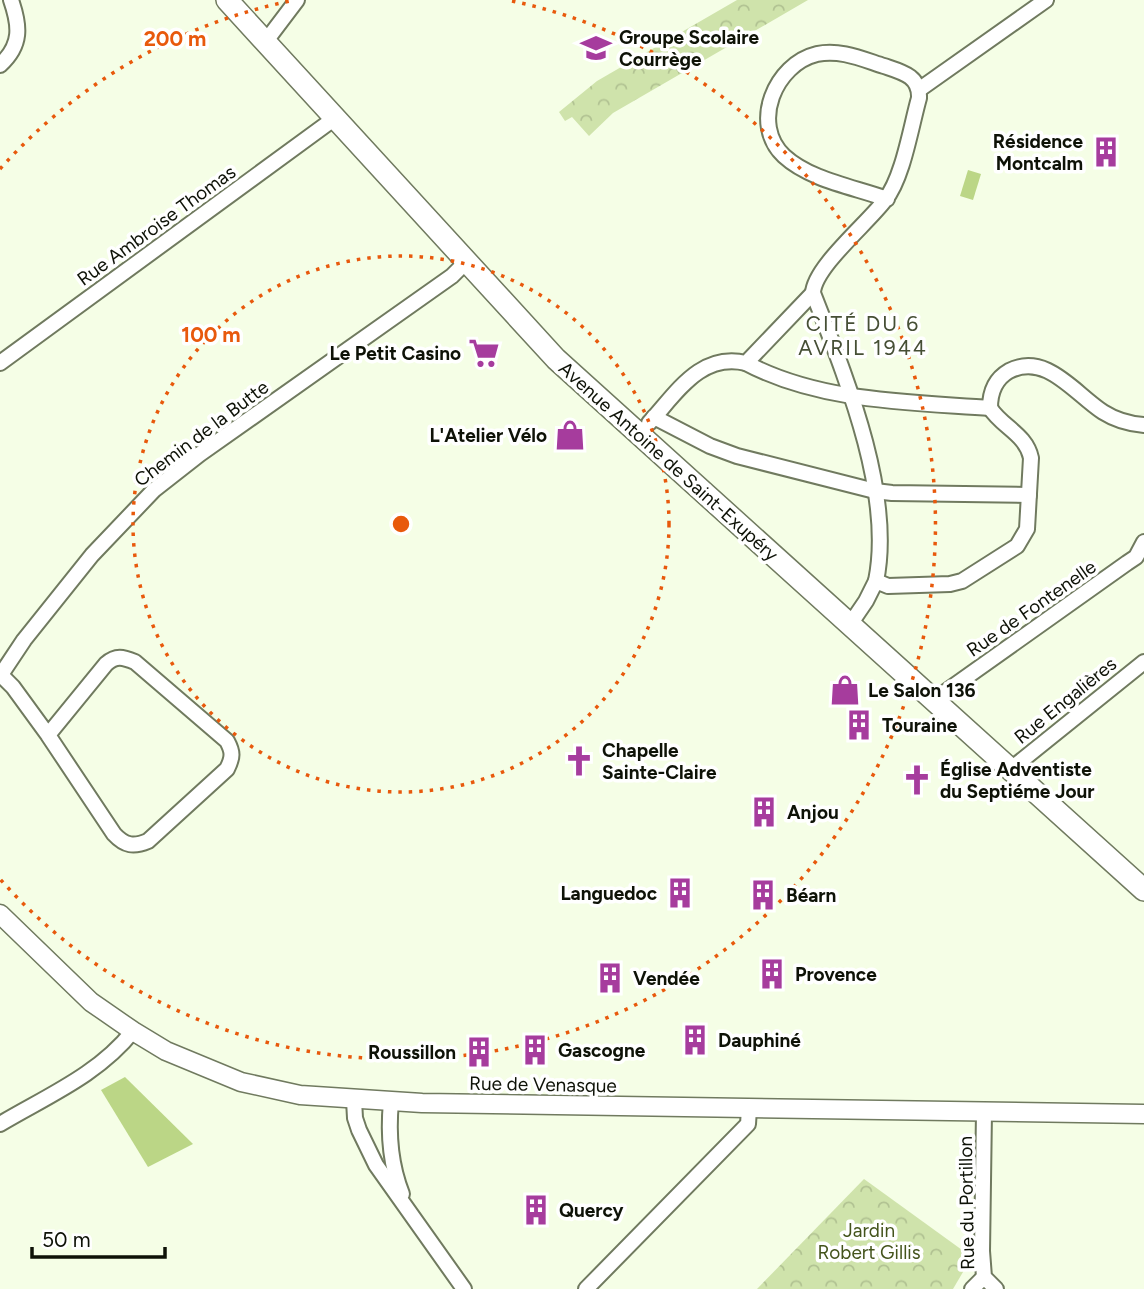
<svg xmlns="http://www.w3.org/2000/svg" width="1144" height="1289" viewBox="0 0 1144 1289" font-family="Figtree,sans-serif">
  <style>
    .park { fill: url(#park-crowns) }
    .water { fill: #bbd686 }
    .lines { fill: none; stroke-linecap: round; stroke-linejoin: round }
    .minor-casing { stroke: #707a5f; stroke-width: 18 }
    .tertiary-casing { stroke: #707a5f; stroke-width: 21 }
    .secondary-casing { stroke: #707a5f; stroke-width: 24 }
    .minor { stroke: #fff; stroke-width: 14 }
    .tertiary { stroke: #fff; stroke-width: 18 }
    .secondary { stroke: #fff; stroke-width: 21 }
    .ring { fill: none; stroke: #e8590c; stroke-width: 3.5; stroke-dasharray: 3.5 7 }
    .labels { text-anchor: middle; stroke-width: 7; stroke-linejoin: round; paint-order: stroke }
    .poi-label { font-size: 19px; font-weight: bold; fill: #0e1207; stroke: #fff; text-anchor: start }
    .street-label { font-size: 19px; fill: #0e1207; stroke: #fff }
    .park-label { font-size: 19px; fill: #44541c; stroke: #fff }
    .neighbourhood-label { font-size: 21px; letter-spacing: 2px; fill: #464f35; stroke: #fff }
    .centre { fill: #e8590c; stroke: #fff; stroke-width: 3.5 }
    .ring-label { font-size: 21px; text-anchor: middle; font-weight: bold; fill: #e8590c; stroke: #fff; stroke-width: 7; stroke-linejoin: round; paint-order: stroke }
  </style>
  <defs>
    <pattern id="park-crowns" width="20" height="18" patternUnits="userSpaceOnUse" patternTransform="scale(1.75)"><rect width="20" height="18" fill="#cfe3ab"/><path d="M2 6a3 3 0 1 1 6 0M12 15a3 3 0 1 1 6 0" fill="none" stroke="#b1c292"/></pattern>
  </defs>
  <rect width="100%" height="100%" fill="#f5fee6"/>
  <g class="park">
    <polygon points="737,0 808,0 613,113 589,136 572,117 565,121 559,112 597,81"/>
    <polygon points="864,1179 969,1255 963,1272 953,1289 757,1289"/>
  </g>
  <g class="water">
    <polygon points="968,170 981,174 973,200 960,196"/>
    <polygon points="125,1077 193,1144 148,1167 101,1090"/>
  </g>
  <g class="lines">
    <g class="minor-casing">
      <g id="minor">
        <polyline points="266,41 297,0"/>
        <path d="M0 65C22 45 20 26 11 0"/>
        <polyline points="920,89 1046,0"/>
        <polyline points="0,363 335,118"/>
        <path d="M746 363C819 402 909 402 990 408"/>
        <path d="M990 408C990 392 995 379 1009 371 1046 352 1074 393 1103 412 1114 419 1130 424 1144 425"/>
        <polyline points="654,417 710,446 737,456 875,491 892,493 1029,495"/>
        <path d="M649 423C676 394 700 352 746 363L813 293"/>
        <path d="M876 581C894 493 845 375 813 293 814 267 869 222 885 200 903 178 911 126 919 98 920 76 902 72 884 66 862 59 840 49 817 54 775 64 750 124 784 156 810 180 854 187 887 199"/>
        <path d="M851 623 866 601 876 581 888 586 950 584 962 581 1017 546 1027 529 1031 458C1026 434 1002 427 990 408"/>
        <path d="M1 675 13 687 48 735 114 834C125 846 134 847 148 841L227 769C233 757 233 752 227 741L135 662C123 657 116 655 106 664L48 735"/>
        <polyline points="0,676 24,640 92,555 154,490 200,454 452,276 465,263"/>
        <polyline points="934,700 1127,563 1136,557 1144,542"/>
        <polyline points="1011,769 1144,662"/>
        <polyline points="354,1100 355,1118 359,1130 376,1165 464,1289"/>
        <path d="M391 1102C388 1133 390 1164 402 1194"/>
        <polyline points="984,1112 982,1251 984,1277 996,1289"/>
        <path d="M0 1124C47 1096 98 1075 133 1031"/>
        <polyline points="586,1289 748,1124 749,1109"/>
        <polyline points="972,1289 984,1277"/>
      </g>
    </g>
    <g class="tertiary-casing">
      <polyline id="tertiary" points="0,914 91,1002 133,1031 166,1051 241,1082 300,1095 422,1103 1144,1114"/>
    </g>
    <g class="secondary-casing">
      <polyline id="secondary" points="227,0 556,359 1144,890"/>
    </g>
    <use href="#minor" class="minor"/>
    <use href="#tertiary" class="tertiary"/>
    <use href="#secondary" class="secondary"/>
  </g>
  <g class="ring">
    <circle cx="401" cy="524" r="268"/>
    <path d="M0 169A535 535 0 0 1 290 1M512 1A535 535 0 1 1 0 879"/>
  </g>
  <defs>
    <g id="school-bare" transform="scale(2.415)"><path d="M0-5L7-2L0 1L-7-2ZM-4 1L0 2.5L4 1V4Q0 6-4 4Z" fill="#a63c9d" stroke="#fff" stroke-width="2.5" paint-order="stroke"/></g>
    <g id="building-bare" transform="scale(2.415)"><path d="M-4-6H4V6H1V3H-1V6H-4ZM-2.5-4.3h1.7v1.8h-1.7ZM.8-4.3h1.7v1.8H.8ZM-2.5-1h1.7V.8h-1.7ZM.8-1h1.7V.8H.8Z" fill="#a63c9d" stroke="#fff" stroke-width="2.5" paint-order="stroke"/></g>
    <g id="supermarket-bare" transform="scale(2.415)"><path d="M-6-5.5h2.5l.6 2H6L4.5 2H-2.5L-4.4-4H-6ZM-1.5 3.2a1.3 1.3 0 1 0 .1 0ZM3 3.2a1.3 1.3 0 1 0 .1 0Z" fill="#a63c9d" stroke="#fff" stroke-width="2.5" paint-order="stroke"/></g>
    <g id="shop-bare" transform="scale(2.415)"><path d="M-5-2.5h2.3a2.7 3.5 0 0 1 5.4 0H5L5.5 6h-11ZM-1.5-2.5h3a1.5 2.3 0 0 0-3 0Z" fill="#a63c9d" stroke="#fff" stroke-width="2.5" paint-order="stroke"/></g>
    <g id="church-bare" transform="scale(2.415)"><path d="M-1.2-6h2.4v3.5h3.3v2.4h-3.3V6h-2.4V-.1h-3.3v-2.4h3.3Z" fill="#a63c9d" stroke="#fff" stroke-width="2.5" paint-order="stroke"/></g>
  </defs>
  <g fill-rule="evenodd">
    <use href="#school-bare" x="596" y="48"/>
    <use href="#building-bare" x="1106" y="152"/>
    <use href="#supermarket-bare" x="484" y="353"/>
    <use href="#shop-bare" x="570" y="435"/>
    <use href="#shop-bare" x="845" y="690"/>
    <use href="#building-bare" x="859" y="725"/>
    <use href="#church-bare" x="579" y="761"/>
    <use href="#church-bare" x="917" y="780"/>
    <use href="#building-bare" x="764" y="812"/>
    <use href="#building-bare" x="680" y="893"/>
    <use href="#building-bare" x="763" y="895"/>
    <use href="#building-bare" x="772" y="974"/>
    <use href="#building-bare" x="610" y="978"/>
    <use href="#building-bare" x="695" y="1040"/>
    <use href="#building-bare" x="535" y="1050"/>
    <use href="#building-bare" x="479" y="1052"/>
    <use href="#building-bare" x="536" y="1210"/>
  </g>
  <g class="labels">
    <g class="poi-label">
      <text x="619" y="44">Groupe Scolaire<tspan x="619" dy="22">Courrège</tspan></text>
      <text x="1083" y="148" text-anchor="end">Résidence<tspan x="1083" dy="22">Montcalm</tspan></text>
      <text x="461" y="360" text-anchor="end">Le Petit Casino</text>
      <text x="547" y="442" text-anchor="end">L'Atelier Vélo</text>
      <text x="868" y="697">Le Salon 136</text>
      <text x="882" y="732">Touraine</text>
      <text x="602" y="757">Chapelle<tspan x="602" dy="22">Sainte-Claire</tspan></text>
      <text x="940" y="776">Église Adventiste<tspan x="940" dy="22">du Septiéme Jour</tspan></text>
      <text x="787" y="819">Anjou</text>
      <text x="657" y="900" text-anchor="end">Languedoc</text>
      <text x="786" y="902">Béarn</text>
      <text x="795" y="981">Provence</text>
      <text x="633" y="985">Vendée</text>
      <text x="718" y="1047">Dauphiné</text>
      <text x="558" y="1057">Gascogne</text>
      <text x="456" y="1059" text-anchor="end">Roussillon</text>
      <text x="559" y="1217">Quercy</text>
    </g>
    <g class="street-label">
      <text transform="translate(156 225) rotate(-36)" y="7">Rue Ambroise Thomas</text>
      <text transform="translate(201 433) rotate(-37)" y="7">Chemin de la Butte</text>
      <text transform="translate(669 461) rotate(42)" y="7">Avenue Antoine de Saint-Exupéry</text>
      <text transform="translate(1031 608) rotate(-35)" y="7">Rue de Fontenelle</text>
      <text transform="translate(1065 700) rotate(-39)" y="7">Rue Engalières</text>
      <text transform="translate(543 1084) rotate(1)" y="7">Rue de Venasque</text>
      <text transform="translate(966 1203) rotate(-91)" y="7">Rue du Portillon</text>
    </g>
    <g class="park-label">
      <text x="869" y="1237">Jardin<tspan x="869" dy="22">Robert Gillis</tspan></text>
    </g>
    <g class="neighbourhood-label">
      <text x="863" y="331">CITÉ DU 6<tspan x="863" dy="24">AVRIL 1944</tspan></text>
    </g>
  </g>
  <circle cx="401" cy="524" r="10" class="centre"/>
  <g class="ring-label">
    <text x="175" y="46">200 m</text>
    <text x="211" y="342">100 m</text>
  </g>
  <path d="M32 1247v10h133v-10" fill="none" stroke="#0e1207" stroke-width="3.5"/>
  <text x="42" y="1247" font-size="21" fill="#0e1207" stroke="#ffffff" stroke-width="5" paint-order="stroke">50 m</text>
</svg>
